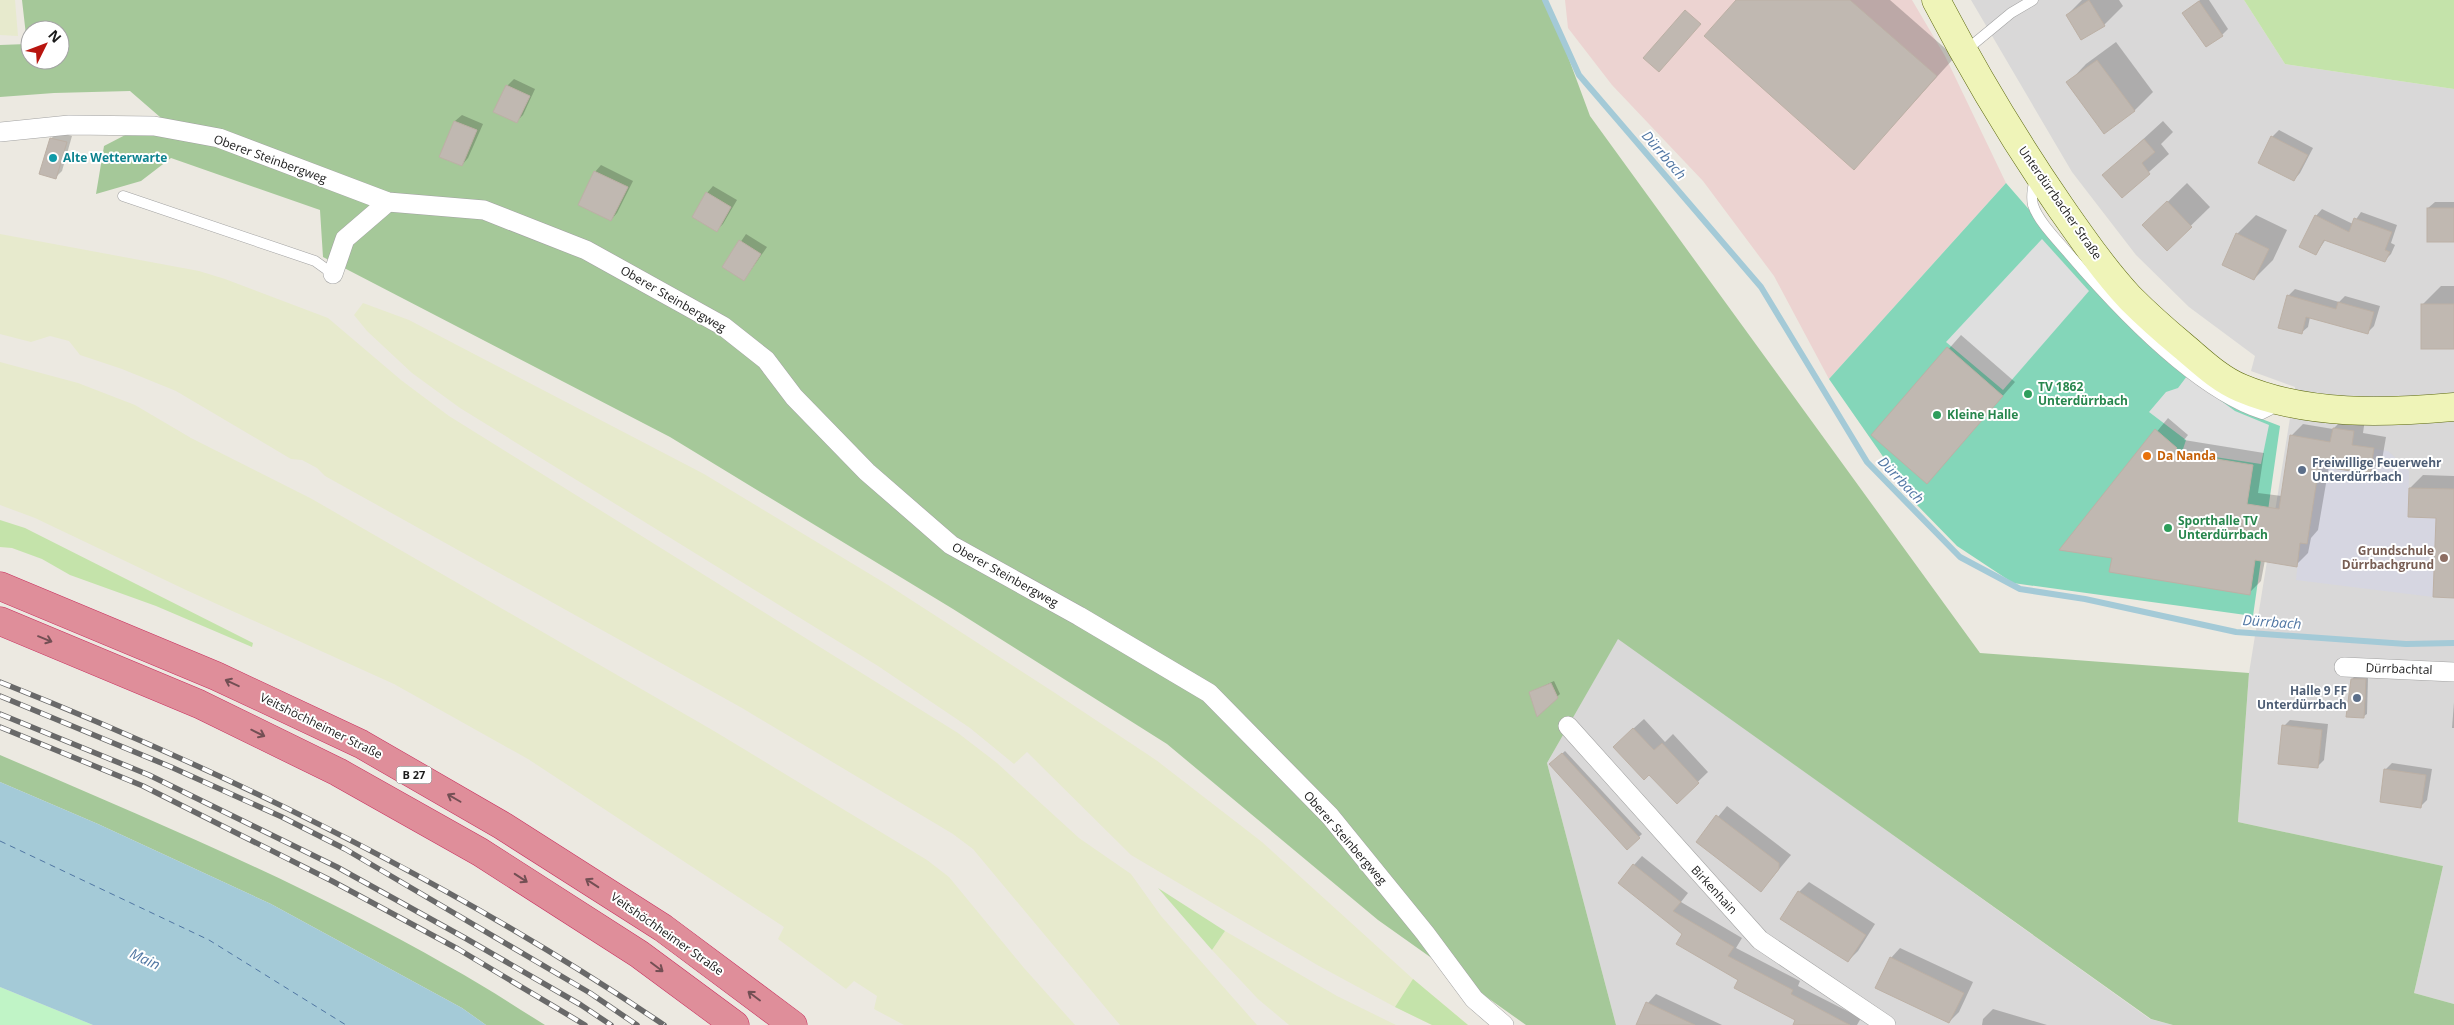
<svg xmlns="http://www.w3.org/2000/svg" width="2454" height="1025" viewBox="0 0 2454 1025" font-family="'Open Sans',sans-serif">
  <style>
    .residential { fill: #d9d8d8 }
    .commercial { fill: #ecd3d1 }
    .farmland { fill: #e7eacd }
    .grass { fill: #c4e3aa }
    .forest { fill: #a5c899; fill-rule: evenodd }
    .park { fill: #c0f4c6 }
    .pitch { fill: #84d6b9 }
    .parking { fill: #dfdfdf }
    .plaza { fill: #d6d6e1 }
    .water { fill: #a4cad7 }
    .shadow { fill: #0003 }
    .lines { fill: none; stroke-linecap: round; stroke-linejoin: round }
    .stream { stroke: #a4cad7; stroke-width: 6 }
    .ferry { stroke: #5076a3; stroke-width: 1; stroke-dasharray: 6 5; stroke-linecap: butt }
    .building { fill: #c0b8b1; stroke: #bcb0a5 }
    .lane-casing { stroke: #a2a2a2; stroke-width: 11 }
    .street-casing { stroke: #a2a2a2; stroke-width: 20 }
    .secondary-casing { stroke: #5b680c; stroke-width: 29 }
    .highway-casing { stroke: #c8305f; stroke-width: 29 }
    .lane { stroke: #fff; stroke-width: 10 }
    .street { stroke: #fff; stroke-width: 19 }
    .secondary { stroke: #eff4b8; stroke-width: 28 }
    .highway { stroke: #df8e9a; stroke-width: 28 }
    .rail-casing { stroke: #696969; stroke-width: 5.5 }
    .rail { stroke: #fff; stroke-width: 4; stroke-dasharray: 11; stroke-linecap: butt }
    .oneway { stroke: #734f54 }
    .culture-dot { fill: #0f9aa8; stroke: #fff; stroke-width: 2 }
    .leisure-dot { fill: #2e9e5b; stroke: #fff; stroke-width: 2 }
    .food-dot { fill: #e8710a; stroke: #fff; stroke-width: 2 }
    .service-dot { fill: #5c6f8a; stroke: #fff; stroke-width: 2 }
    .education-dot { fill: #8d6e63; stroke: #fff; stroke-width: 2 }
    .labels { text-anchor: middle; stroke-width: 4; stroke-linejoin: round; paint-order: stroke }
    .shield { fill: #fff; stroke: #5f5f5f; stroke-width: 1 }
    .shield-label { font-size: 11px; font-weight: bold; fill: #1b1b1b }
    .culture-label { font-size: 12px; font-weight: bold; fill: #0d838f; stroke: #fff; text-anchor: start }
    .street-label { font-size: 12px; fill: #1b1b1b; stroke: #fff }
    .leisure-label { font-size: 12px; font-weight: bold; fill: #27864d; stroke: #fff; text-anchor: start }
    .food-label { font-size: 12px; font-weight: bold; fill: #c56008; stroke: #fff; text-anchor: start }
    .service-label { font-size: 12px; font-weight: bold; fill: #4e5e75; stroke: #fff; text-anchor: start }
    .education-label { font-size: 12px; font-weight: bold; fill: #785e54; stroke: #fff; text-anchor: end }
    .water-label { font-size: 14px; font-style: italic; fill: #5076a3; stroke: #fff }
  </style>
  <rect width="100%" height="100%" fill="#ece9e1"/>
  <g class="residential">
    <polygon points="1971,0 2244,0 2285,64 2454,89 2454,1004 2414,993 2443,866 2238,822 2249,673 2295,387 2251,371 2255,356 2189,307 2136,255 2072,172"/>
    <polygon points="1618,638 2150,1019 2173,1025 1616,1025 1547,763"/>
  </g>
  <polygon class="commercial" points="1565,0 1912,0 1945,56 2006,183 1829,379 1774,276 1703,181 1612,85 1568,28"/>
  <g class="farmland">
    <polygon points="0,0 15,0 18,36 0,35"/>
    <polygon points="0,234 199,271 225,279 328,318 401,380 449,416 958,733 997,763 1079,838 1131,874 1161,916 1257,1025 1120,1025 973,849 953,834 742,708 325,476 317,468 302,460 291,459 176,391 122,369 80,355 69,341 50,336 31,342 0,334"/>
    <polygon points="363,303 409,320 704,474 888,585 1052,691 1156,760 1262,842 1413,979 1468,1025 1432,1025 1395,1007 1319,966 1131,855 1027,752 1014,764 970,728 878,666 460,408 412,373 367,331 354,315"/>
    <polygon points="0,362 78,383 135,405 191,438 312,499 714,731 927,860 949,877 1024,968 1075,1025 904,1025 874,1009 877,996 854,981 846,989 778,939 784,927 528,759 394,684 186,590 35,518 0,505"/>
    <polygon points="1225,931 1337,996 1396,1025 1289,1025 1258,999 1212,950"/>
  </g>
  <g class="grass">
    <polygon points="2244,0 2454,0 2454,89 2285,64"/>
    <polygon points="0,520 25,528 253,643 252,647 156,606 70,575 42,559 12,548 0,547"/>
    <polygon points="1158,888 1225,931 1212,950"/>
    <polygon points="1413,979 1468,1025 1432,1025 1395,1007"/>
  </g>
  <g class="forest">
    <path d="M22 0H1547L1590 116 1980 653 2249 673 2238 822 2443 866 2414 993 2454 1004V1025H2173L2151 1019 1618 639 1547 763 1616 1025H1526L1378 920 1167 744 953 609 670 437 323 257 320 210 171 158 141 181 96 194 104 146 160 117 130 91 54 93 0 97V45L27 44ZM30 30H60V60H30Z"/>
    <path d="M0 755C151 820 305 884 448 966 481 984 513 1005 545 1025H486L462 1008 271 904 98 824 0 782Z"/>
  </g>
  <polygon class="park" points="0,987 93,1025 0,1025"/>
  <polygon class="pitch" points="2006,183 2101,292 2181,368 2236,409 2280,426 2253,616 2013,583 1957,546 1916,504 1829,379"/>
  <g class="parking">
    <polygon points="2042,239 2089,291 2003,390 1946,342"/>
    <polygon points="2187,376 2235,411 2269,425 2261,464 2182,452 2186,440 2149,412 2166,392 2178,388"/>
  </g>
  <polygon class="plaza" points="2374,449 2388,451 2409,471 2408,517 2436,518 2433,597 2296,580 2300,543 2312,511 2319,466 2370,474"/>
  <polygon class="water" points="0,782 98,824 271,904 462,1008 486,1025 93,1025 0,987"/>
  <g class="shadow">
    <polygon points="1738,0 1890,0 1955,57 1854,168"/>
    <polygon points="2082,0 2119,0 2123,6 2104,25 2067,15"/>
    <polygon points="2200,0 2209,0 2228,29 2222,35 2184,13"/>
    <polygon points="2116,42 2153,92 2134,111 2068,83 2086,64"/>
    <polygon points="514,79 535,89 523,115 516,122 507,86"/>
    <polygon points="462,115 483,124 468,158 462,165 441,156 455,121"/>
    <polygon points="2163,121 2173,132 2161,144 2169,154 2122,196 2104,175"/>
    <polygon points="2279,130 2313,148 2300,173 2294,180 2272,137"/>
    <polygon points="57,132 72,136 62,171 56,177 51,139"/>
    <polygon points="601,165 633,181 617,213 611,220 595,172"/>
    <polygon points="2187,183 2210,207 2167,249 2144,225"/>
    <polygon points="713,186 737,200 723,224 716,231 707,193"/>
    <polygon points="2435,202 2454,202 2454,241 2428,208"/>
    <polygon points="2322,209 2353,224 2361,212 2397,225 2391,243 2395,245 2391,254 2385,260 2326,239 2316,254 2316,216"/>
    <polygon points="2256,215 2287,230 2273,260 2254,279 2237,234"/>
    <polygon points="746,234 767,247 744,280 724,267"/>
    <polygon points="2441,286 2454,286 2454,348 2422,305"/>
    <polygon points="2295,289 2339,302 2345,296 2380,306 2374,326 2367,333 2310,317 2308,327 2301,333 2288,296"/>
    <polygon points="1961,335 2015,382 1927,482 1873,435"/>
    <polygon points="2346,416 2365,419 2363,433 2386,437 2382,460 2370,472 2329,466 2318,530 2311,538 2308,553 2296,565 2265,560 2261,581 2249,593 2113,556 2061,549 2168,418 2188,435 2184,440 2264,453 2258,493 2282,496 2291,436 2303,424 2333,429"/>
    <polygon points="2423,475 2454,476 2454,597 2438,517 2410,488"/>
    <polygon points="2355,676 2368,677 2367,714 2364,716 2352,679"/>
    <polygon points="1554,681 1560,694 1537,715 1531,692"/>
    <polygon points="2454,702 2454,728 2452,728"/>
    <polygon points="1644,719 1665,742 1673,734 1708,772 1677,802 1624,737"/>
    <polygon points="2290,720 2328,724 2324,760 2317,767 2284,726"/>
    <polygon points="1565,751 1642,834 1627,848 1551,764"/>
    <polygon points="2392,763 2432,769 2427,800 2421,806 2385,770"/>
    <polygon points="1727,806 1791,855 1761,891 1697,842"/>
    <polygon points="1642,856 1688,893 1681,902 1742,938 1736,948 1800,981 1798,986 1861,1018 1857,1025 1794,1025 1797,1020 1740,980 1684,934 1634,865"/>
    <polygon points="1809,882 1875,924 1858,951 1848,961 1799,892"/>
    <polygon points="1900,948 1973,982 1959,1012 1949,1022 1891,958"/>
    <polygon points="1656,994 1722,1025 1637,1025 1648,1003"/>
    <polygon points="1993,1009 2047,1025 1982,1025 1983,1019"/>
  </g>
  <g class="lines">
    <polyline class="stream" points="1545,0 1579,75 1761,287 1867,462 1960,557 2020,589 2085,599 2236,632 2406,644 2454,643"/>
    <polyline class="ferry" points="0,841 209,940 346,1025"/>
  </g>
  <g class="building">
    <polygon points="1736,0 1850,0 1937,76 1854,170 1704,36"/>
    <polygon points="2089,0 2105,26 2081,40 2066,15"/>
    <polygon points="2199,1 2223,36 2206,47 2182,13"/>
    <polygon points="1685,10 1701,24 1659,72 1643,58"/>
    <polygon points="2097,60 2135,111 2104,134 2066,82"/>
    <polygon points="506,85 530,96 517,123 493,112"/>
    <polygon points="454,121 477,130 462,166 439,157"/>
    <polygon points="2271,136 2308,155 2294,181 2258,163"/>
    <polygon points="50,138 67,142 56,179 39,174"/>
    <polygon points="2144,139 2155,152 2142,163 2150,174 2122,198 2102,175"/>
    <polygon points="594,171 628,187 611,221 578,205"/>
    <polygon points="706,192 731,207 717,232 692,217"/>
    <polygon points="2167,201 2192,227 2167,251 2142,225"/>
    <rect x="2427" y="208" width="27" height="34"/>
    <polygon points="2315,215 2349,232 2354,218 2392,232 2385,250 2390,252 2385,262 2324,240 2316,255 2299,247"/>
    <polygon points="2236,233 2269,249 2254,280 2222,265"/>
    <polygon points="739,240 761,254 744,281 722,267"/>
    <polygon points="2287,295 2336,309 2338,302 2374,312 2368,334 2306,317 2302,334 2278,328"/>
    <rect x="2421" y="304" width="33" height="45"/>
    <polygon points="1947,347 2003,396 1927,484 1871,435"/>
    <polygon points="2333,428 2354,431 2352,445 2374,448 2370,474 2319,466 2307,544 2300,543 2297,567 2255,560 2250,595 2109,572 2112,558 2059,550 2155,429 2177,448 2174,452 2253,465 2247,504 2279,509 2290,435 2330,442"/>
    <polygon points="2409,488 2454,489 2454,598 2433,597 2436,518 2408,517"/>
    <polygon points="2351,679 2366,679 2364,718 2346,717"/>
    <polygon points="1551,683 1558,698 1537,717 1529,692"/>
    <polygon points="2282,725 2322,730 2318,768 2278,764"/>
    <polygon points="1633,728 1654,750 1662,743 1699,783 1677,804 1649,775 1644,780 1613,747"/>
    <polygon points="1562,753 1640,838 1627,850 1549,764"/>
    <polygon points="2384,769 2426,775 2421,808 2380,802"/>
    <polygon points="1716,815 1779,863 1779,869 1761,892 1696,842"/>
    <polygon points="1633,864 1681,902 1673,911 1734,947 1728,956 1793,990 1791,994 1850,1025 1793,1025 1795,1020 1734,988 1738,980 1676,944 1682,934 1618,883"/>
    <polygon points="1798,891 1866,935 1848,962 1780,919"/>
    <polygon points="1890,957 1964,993 1949,1023 1875,988"/>
    <polygon points="1646,1002 1695,1025 1636,1025"/>
  </g>
  <g class="lines">
    <g class="lane-casing">
      <g id="lane">
        <polyline points="1965,51 2011,13 2033,0"/>
        <path d="M2035 178C2033 186 2031 197 2033 205 2038 221 2058 241 2069 254 2116 309 2193 392 2262 414L2270 410 2275 401"/>
        <polyline points="123,196 315,261 333,274"/>
      </g>
    </g>
    <g class="street-casing">
      <g id="street">
        <polyline points="0,132 69,125 154,126 219,138 388,202 484,210 586,250 723,326 766,360 794,397 867,472 951,545 1079,616 1209,693 1330,816 1425,933 1474,999 1504,1025"/>
        <polyline points="333,274 345,239 388,202"/>
        <polyline points="2344,667 2454,672"/>
        <polyline points="1568,726 1760,940 1886,1025"/>
      </g>
    </g>
    <g class="secondary-casing">
      <path id="secondary" d="M1936 0C1973 71 2015 141 2061 208 2082 238 2104 270 2130 298 2147 315 2165 331 2183 346 2201 361 2219 379 2241 388 2307 416 2385 413 2454 407"/>
    </g>
    <g class="highway-casing">
      <g id="highway">
        <polyline points="0,586 216,676 361,744 503,826 663,928 793,1025"/>
        <polyline points="0,621 199,704 338,772 480,852 639,954 735,1025"/>
      </g>
    </g>
    <use href="#lane" class="lane"/>
    <use href="#street" class="street"/>
    <use href="#secondary" class="secondary"/>
    <use href="#highway" class="highway"/>
    <g class="rail-casing">
      <g id="rail">
        <path d="M0 682C232 774 457 885 664 1025"/>
        <polyline points="0,696 171,767 282,817 345,849 590,993 637,1025"/>
        <polyline points="0,714 149,775 337,867 465,938 581,1005 611,1025"/>
        <polyline points="0,727 143,786 332,881 458,949 585,1025"/>
      </g>
    </g>
    <use href="#rail" class="rail"/>
  </g>
  <defs><path id="oneway-shaft" d="M-6 0H5M1.5-3L5.5 0L1.5 3" fill="none" stroke-width="1.6" stroke-linecap="round" stroke-linejoin="round" transform="scale(1.25)"/></defs>
  <g class="oneway">
    <use href="#oneway-shaft" transform="translate(45 639) rotate(22)"/>
    <use href="#oneway-shaft" transform="translate(232 683) rotate(-155)"/>
    <use href="#oneway-shaft" transform="translate(258 733) rotate(26)"/>
    <use href="#oneway-shaft" transform="translate(454 798) rotate(-150)"/>
    <use href="#oneway-shaft" transform="translate(521 878) rotate(33)"/>
    <use href="#oneway-shaft" transform="translate(592 883) rotate(-147)"/>
    <use href="#oneway-shaft" transform="translate(657 967) rotate(37)"/>
    <use href="#oneway-shaft" transform="translate(754 996) rotate(-143)"/>
  </g>
  <circle class="culture-dot" cx="53" cy="158" r="5"/>
  <g class="leisure-dot">
    <circle cx="2028" cy="394" r="5"/>
    <circle cx="1937" cy="415" r="5"/>
    <circle cx="2168" cy="528" r="5"/>
  </g>
  <circle class="food-dot" cx="2147" cy="456" r="5"/>
  <g class="service-dot">
    <circle cx="2302" cy="470" r="5"/>
    <circle cx="2357" cy="698" r="5"/>
  </g>
  <circle class="education-dot" cx="2444" cy="558" r="5"/>
  <g class="labels">
    <rect class="shield" x="396.5" y="766.5" width="35" height="17" rx="4"/>
    <g class="shield-label">
      <text x="414" y="779">B 27</text>
    </g>
    <g class="culture-label">
      <text x="63" y="162">Alte Wetterwarte</text>
    </g>
    <g class="street-label">
      <text transform="translate(270 159) rotate(20)" y="4">Oberer Steinbergweg</text>
      <text transform="translate(2060 203) rotate(55)" y="4">Unterdürrbacher Straße</text>
      <text transform="translate(673 299) rotate(30)" y="4">Oberer Steinbergweg</text>
      <text transform="translate(1005 575) rotate(29)" y="4">Oberer Steinbergweg</text>
      <text transform="translate(2399 669) rotate(2)" y="4">Dürrbachtal</text>
      <text transform="translate(321 726) rotate(26)" y="4">Veitshöchheimer Straße</text>
      <text transform="translate(1345 838) rotate(49)" y="4">Oberer Steinbergweg</text>
      <text transform="translate(1714 890) rotate(47)" y="4">Birkenhain</text>
      <text transform="translate(667 934) rotate(35)" y="4">Veitshöchheimer Straße</text>
    </g>
    <g class="leisure-label">
      <text x="2038" y="391">TV 1862<tspan x="2038" dy="14">Unterdürrbach</tspan></text>
      <text x="1947" y="419">Kleine Halle</text>
      <text x="2178" y="525">Sporthalle TV<tspan x="2178" dy="14">Unterdürrbach</tspan></text>
    </g>
    <g class="food-label">
      <text x="2157" y="460">Da Nanda</text>
    </g>
    <g class="service-label">
      <text x="2312" y="467">Freiwillige Feuerwehr<tspan x="2312" dy="14">Unterdürrbach</tspan></text>
      <text x="2347" y="695" text-anchor="end">Halle 9 FF<tspan x="2347" dy="14">Unterdürrbach</tspan></text>
    </g>
    <g class="education-label">
      <text x="2434" y="555">Grundschule<tspan x="2434" dy="14">Dürrbachgrund</tspan></text>
    </g>
    <g class="water-label">
      <text transform="translate(1664 155) rotate(49)" y="5">Dürrbach</text>
      <text transform="translate(1901 480) rotate(46)" y="5">Dürrbach</text>
      <text transform="translate(2272 622) rotate(4)" y="5">Dürrbach</text>
      <text transform="translate(145 959) rotate(25)" y="5">Main</text>
    </g>
  </g>
  <g transform="translate(45 45) rotate(48)"><circle r="24" fill="#ffffff" stroke="#a4a4a4"/>
  <path d="M0-4L9 19L0 12L-9 19Z" fill="#b8150f"/>
  <text y="-8" font-size="14" font-weight="bold" text-anchor="middle" fill="#1b1b1b">N</text>
  </g>
</svg>
